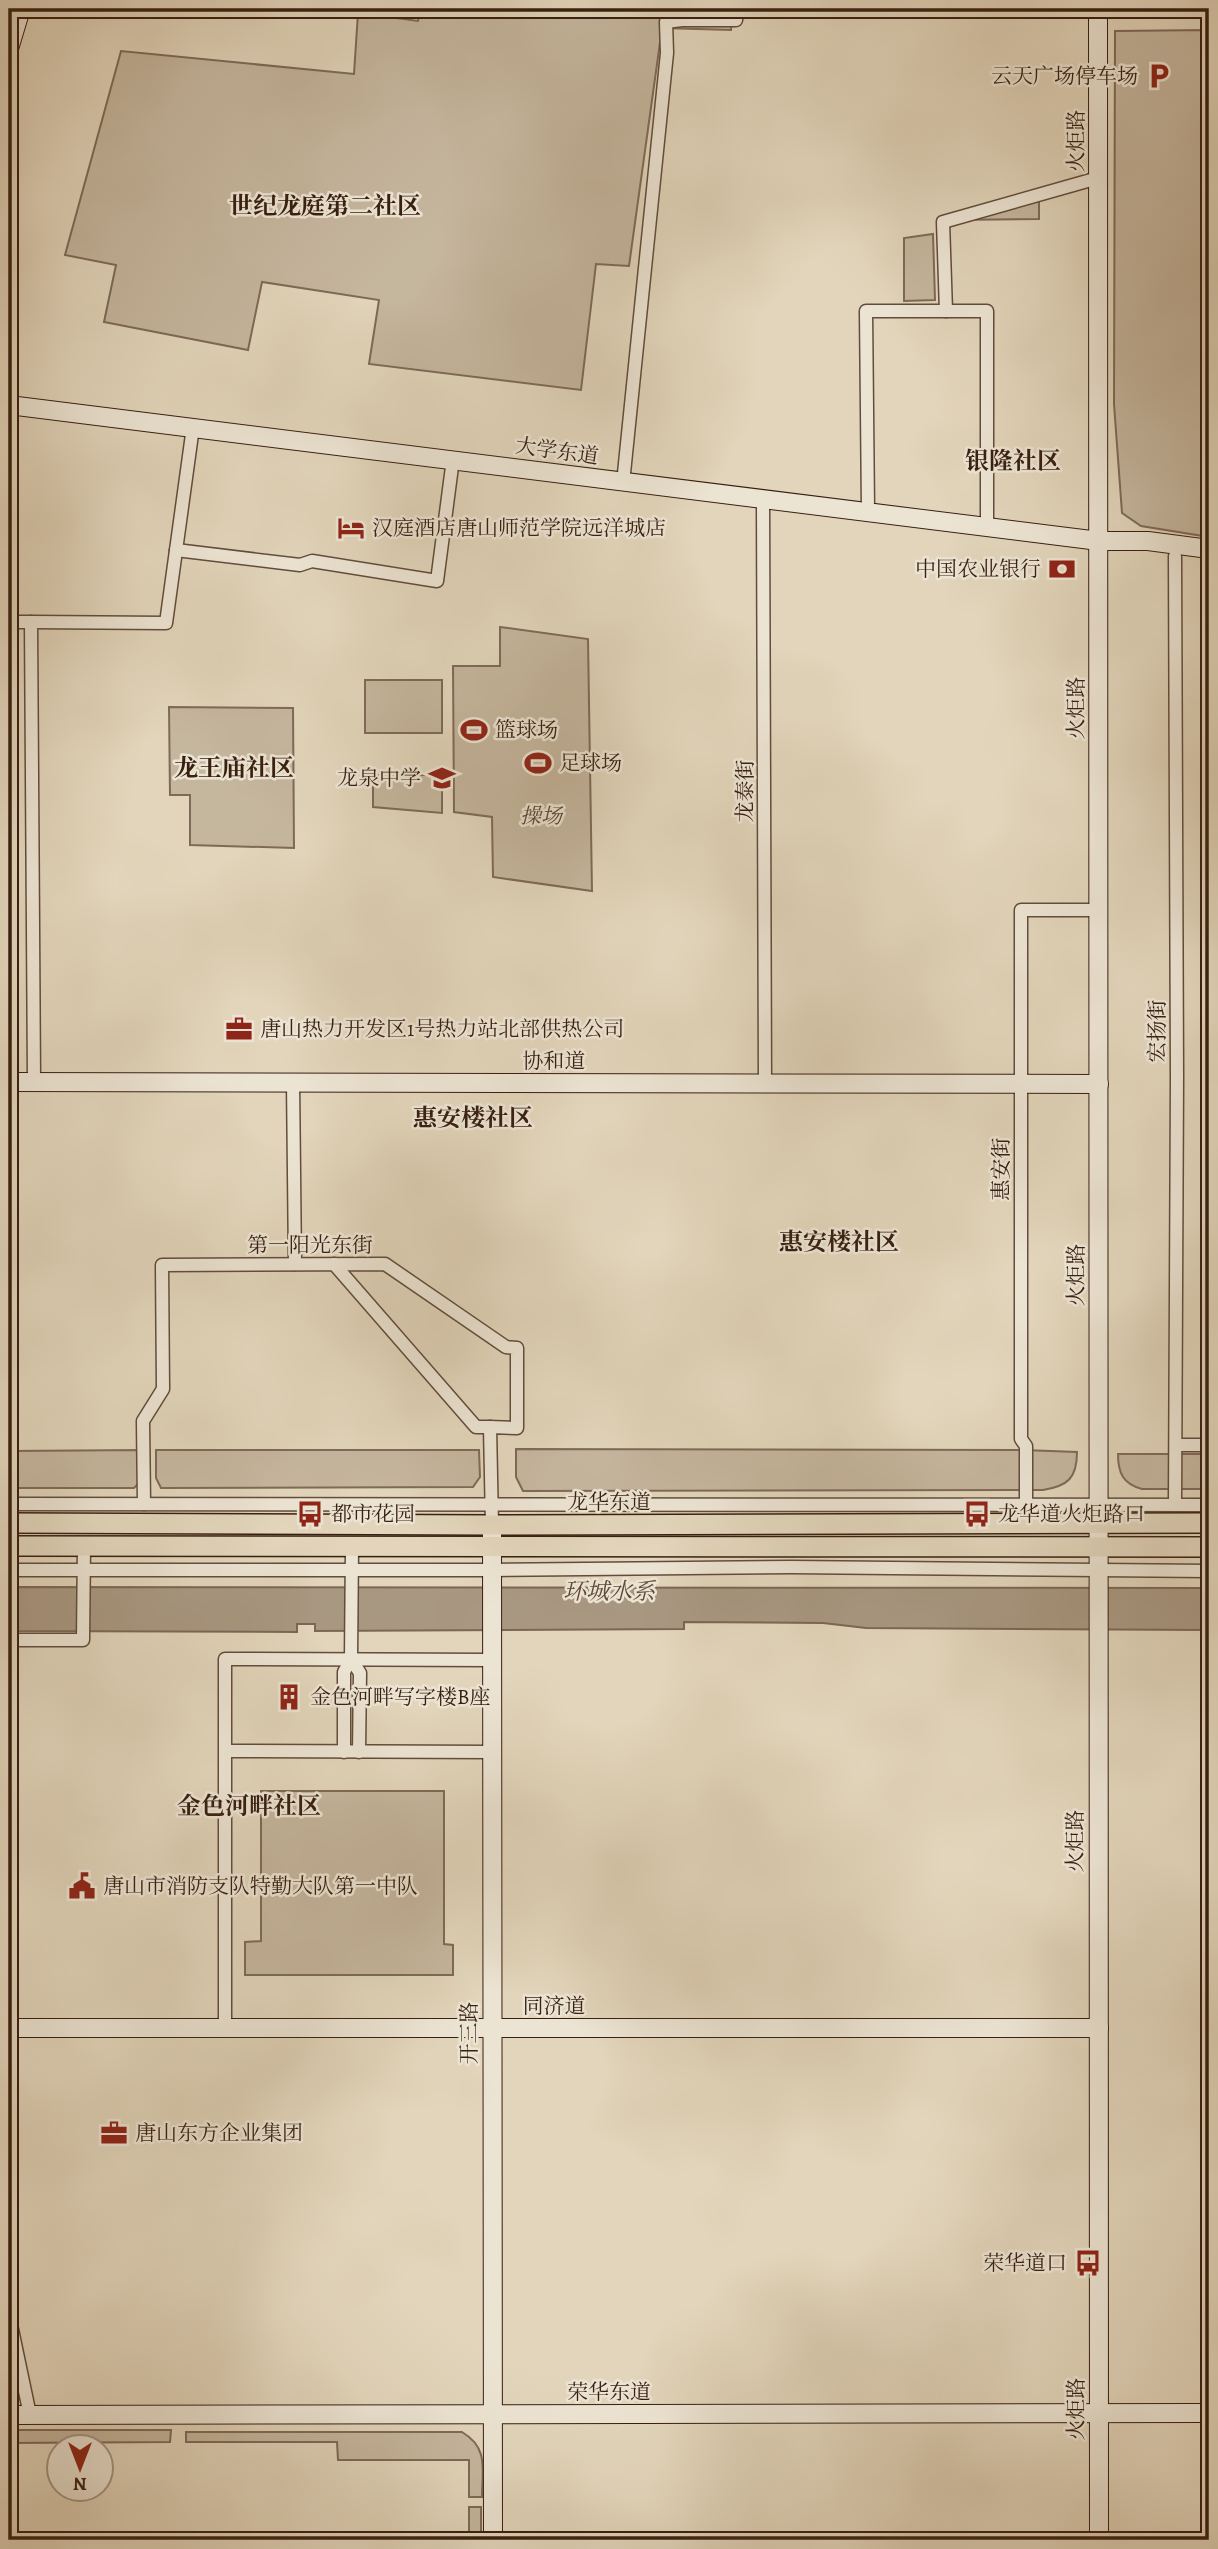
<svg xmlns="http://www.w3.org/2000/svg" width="1218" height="2549" viewBox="0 0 1218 2549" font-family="Alegreya,'Noto Serif SC',serif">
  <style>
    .green { fill: #c5b69e; stroke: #7e6a58; stroke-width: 2 }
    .water { fill: #a89781; stroke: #7b6754; stroke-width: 2 }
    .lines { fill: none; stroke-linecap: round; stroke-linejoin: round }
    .street-casing { stroke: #624c3c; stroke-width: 15 }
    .secondary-casing { stroke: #371f11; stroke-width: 20 }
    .primary-casing { stroke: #371f11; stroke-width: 22 }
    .street { stroke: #ece4d3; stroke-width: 12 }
    .secondary { stroke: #ece4d3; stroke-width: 18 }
    .primary { stroke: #e2d5bb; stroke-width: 19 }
    .labels { text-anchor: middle; stroke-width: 5; stroke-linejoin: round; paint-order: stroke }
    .poi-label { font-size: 21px; fill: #371f11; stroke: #ece4d3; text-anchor: start }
    .street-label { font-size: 21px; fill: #371f11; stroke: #ece4d3 }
    .park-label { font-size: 21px; font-style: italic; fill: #5a4534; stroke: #ece4d3 }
    .water-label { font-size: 23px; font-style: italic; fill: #5f4938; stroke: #ece4d3 }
    .quarter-label { font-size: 24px; font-weight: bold; fill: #371f11; stroke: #ece4d3 }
  </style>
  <rect width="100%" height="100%" fill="#e2d5bb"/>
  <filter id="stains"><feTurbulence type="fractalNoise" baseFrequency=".00286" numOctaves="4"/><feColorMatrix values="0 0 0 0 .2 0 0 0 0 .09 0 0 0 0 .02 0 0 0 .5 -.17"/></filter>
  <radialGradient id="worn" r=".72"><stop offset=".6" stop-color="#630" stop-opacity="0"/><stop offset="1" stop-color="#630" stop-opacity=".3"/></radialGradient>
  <g class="green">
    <polygon points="420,9 732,9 731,30 662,28 629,266 596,264 581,390 369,364 379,300 262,282 248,350 104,322 116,265 65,255 121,51 354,74 358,13 418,21"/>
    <polygon points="1209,30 1209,537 1141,526 1122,513 1114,404 1115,31"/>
    <polygon points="1036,197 1039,202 1039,219 949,220"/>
    <polygon points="933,234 935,300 904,301 904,238"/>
    <polygon points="500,627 588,639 592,891 493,877 492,817 454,812 453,666 500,666"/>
    <rect x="365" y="680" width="77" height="53"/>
    <polygon points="169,707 293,708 294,848 190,845 190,795 170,795"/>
    <polygon points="373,775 442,775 442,813 373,807"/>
    <path d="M516 1449 1023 1450 1077 1452C1077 1478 1068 1486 1043 1490L523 1491 516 1477Z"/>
    <polygon points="143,1450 143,1479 134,1488 9,1488 9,1451"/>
    <polygon points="156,1450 479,1450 480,1477 473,1487 161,1488 156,1478"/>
    <path d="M1118 1454H1209V1489H1142C1123 1484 1118 1473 1118 1454Z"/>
    <polygon points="261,1791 444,1791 444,1944 453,1945 453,1975 245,1975 245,1942 261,1941"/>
    <polygon points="9,2430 171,2430 170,2442 9,2443"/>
    <path d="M186 2432H462C489 2448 482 2469 482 2497H469V2460H338L337 2442H186Z"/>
    <rect x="469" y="2507" width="12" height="33"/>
  </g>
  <polygon class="water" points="9,1587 1209,1588 1209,1626 1203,1626 1203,1630 866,1628 823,1623 684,1622 684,1629 315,1631 315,1624 297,1624 297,1632 9,1631"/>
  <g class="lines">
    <g class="street-casing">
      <g id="street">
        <polyline points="623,483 667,53 666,22 682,20 736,20 737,9"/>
        <polyline points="763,497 765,1084"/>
        <polyline points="868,510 866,311 946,311"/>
        <polyline points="987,526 987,311 946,311 943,222 1098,178"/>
        <polyline points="176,550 300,565 312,561 437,581 453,459"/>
        <polyline points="1175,556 1177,1078 1175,1505"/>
        <polyline points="9,622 31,622 34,1082"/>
        <polyline points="31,622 166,623 193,427"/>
        <polyline points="293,1082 295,1264"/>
        <polyline points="334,1264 476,1427 490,1427"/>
        <polyline points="1176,1445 1209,1445"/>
        <polyline points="9,1504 1209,1505"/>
        <polyline points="144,1504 143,1421 163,1389 162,1265 385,1264 506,1347 517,1348 517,1428 490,1427 492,1525"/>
        <polyline points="1026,1505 1026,1446 1021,1439 1021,910 1099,910"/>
        <polyline points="9,1570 492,1570 791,1567 1209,1571"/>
        <polyline points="9,1640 83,1640 84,1545"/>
        <polyline points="351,1659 360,1673 359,1752"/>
        <polyline points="226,1751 492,1752"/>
        <polyline points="344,1752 344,1672 351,1659 352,1546"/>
        <polyline points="225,2028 225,1659 491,1660"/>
        <polyline points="9,2315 30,2415"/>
      </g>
    </g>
    <g class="secondary-casing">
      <g id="secondary">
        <polyline points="1098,9 1099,2540"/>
        <polyline points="9,49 21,9"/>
        <polyline points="9,405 1099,541 1148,541 1209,549"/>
        <polyline points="9,1082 1099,1084"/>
        <polyline points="492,1525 493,2540"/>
        <polyline points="9,2028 1099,2028"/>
        <polyline points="9,2415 1209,2413"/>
      </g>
    </g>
    <g class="primary-casing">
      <g id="primary">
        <polyline points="9,1523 492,1525 1209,1523"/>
        <polyline points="9,1546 1209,1547"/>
      </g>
    </g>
    <use href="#street" class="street"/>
    <use href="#secondary" class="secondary"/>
    <use href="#primary" class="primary"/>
  </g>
  <defs>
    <g id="parking-bare" transform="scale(2.1)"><path d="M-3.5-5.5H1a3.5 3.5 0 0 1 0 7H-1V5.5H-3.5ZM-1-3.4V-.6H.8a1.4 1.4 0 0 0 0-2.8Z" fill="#8f2418" stroke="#ece4d3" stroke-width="2.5" paint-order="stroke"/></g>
    <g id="hotel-bare" transform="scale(2.1)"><path d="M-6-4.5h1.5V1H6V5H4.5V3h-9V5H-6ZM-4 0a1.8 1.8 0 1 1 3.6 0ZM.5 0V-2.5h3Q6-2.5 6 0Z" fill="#8f2418" stroke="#ece4d3" stroke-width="2.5" paint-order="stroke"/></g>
    <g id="bank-bare" transform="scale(2.1)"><path d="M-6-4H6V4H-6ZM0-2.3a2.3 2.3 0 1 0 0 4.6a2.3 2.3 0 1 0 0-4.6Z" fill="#8f2418" stroke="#ece4d3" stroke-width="2.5" paint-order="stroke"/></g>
    <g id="stadium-bare" transform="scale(2.1)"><path d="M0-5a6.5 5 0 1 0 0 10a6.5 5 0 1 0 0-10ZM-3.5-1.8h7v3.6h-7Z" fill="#8f2418" stroke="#ece4d3" stroke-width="2.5" paint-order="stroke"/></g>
    <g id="school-bare" transform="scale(2.1)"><path d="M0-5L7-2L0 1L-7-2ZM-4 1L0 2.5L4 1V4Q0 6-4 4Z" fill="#8f2418" stroke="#ece4d3" stroke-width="2.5" paint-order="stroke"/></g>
    <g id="office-bare" transform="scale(2.1)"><path d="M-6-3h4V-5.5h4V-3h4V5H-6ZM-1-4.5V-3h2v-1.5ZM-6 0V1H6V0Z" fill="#8f2418" stroke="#ece4d3" stroke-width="2.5" paint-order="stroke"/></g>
    <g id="bus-bare" transform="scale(2.1)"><path d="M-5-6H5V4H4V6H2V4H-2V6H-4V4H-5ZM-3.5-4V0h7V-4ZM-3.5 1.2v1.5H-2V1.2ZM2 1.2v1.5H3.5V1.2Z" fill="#8f2418" stroke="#ece4d3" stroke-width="2.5" paint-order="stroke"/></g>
    <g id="building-bare" transform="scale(2.1)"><path d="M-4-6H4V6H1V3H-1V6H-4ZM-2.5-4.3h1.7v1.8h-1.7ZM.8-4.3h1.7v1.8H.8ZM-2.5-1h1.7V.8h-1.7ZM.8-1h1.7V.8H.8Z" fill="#8f2418" stroke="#ece4d3" stroke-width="2.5" paint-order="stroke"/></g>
    <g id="civic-bare" transform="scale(2.1)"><path d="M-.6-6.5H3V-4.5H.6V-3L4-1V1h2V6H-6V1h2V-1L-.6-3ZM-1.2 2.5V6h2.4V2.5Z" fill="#8f2418" stroke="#ece4d3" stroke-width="2.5" paint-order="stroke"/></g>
  </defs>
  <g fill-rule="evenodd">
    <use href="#parking-bare" x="1159" y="76"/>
    <use href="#hotel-bare" x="351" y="528"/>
    <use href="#bank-bare" x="1062" y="569"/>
    <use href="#stadium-bare" x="474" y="730"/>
    <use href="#stadium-bare" x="538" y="763"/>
    <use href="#school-bare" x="442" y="778"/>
    <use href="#office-bare" x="239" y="1029"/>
    <use href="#bus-bare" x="310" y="1514"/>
    <use href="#bus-bare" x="977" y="1514"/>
    <use href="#building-bare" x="289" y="1697"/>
    <use href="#civic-bare" x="82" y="1886"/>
    <use href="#office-bare" x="114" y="2133"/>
    <use href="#bus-bare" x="1088" y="2263"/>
  </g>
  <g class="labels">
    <g class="poi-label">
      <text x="1138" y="83" text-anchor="end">云天广场停车场</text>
      <text x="372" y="535">汉庭酒店唐山师范学院远洋城店</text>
      <text x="1041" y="576" text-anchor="end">中国农业银行</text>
      <text x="495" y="737">篮球场</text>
      <text x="559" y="770">足球场</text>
      <text x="421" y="785" text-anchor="end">龙泉中学</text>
      <text x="260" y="1036">唐山热力开发区1号热力站北部供热公司</text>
      <text x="331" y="1521">都市花园</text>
      <text x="998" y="1521">龙华道火炬路口</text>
      <text x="310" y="1704">金色河畔写字楼B座</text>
      <text x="103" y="1893">唐山市消防支队特勤大队第一中队</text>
      <text x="135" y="2140">唐山东方企业集团</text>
      <text x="1067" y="2270" text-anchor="end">荣华道口</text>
    </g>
    <g class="street-label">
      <text transform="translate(1076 141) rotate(-90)" y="7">火炬路</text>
      <text transform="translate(557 451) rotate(8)" y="7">大学东道</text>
      <text transform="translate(1076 708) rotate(-90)" y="7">火炬路</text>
      <text transform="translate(745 791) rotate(-90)" y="7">龙泰街</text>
      <text transform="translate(1157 1031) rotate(-90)" y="7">宏扬街</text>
      <text x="554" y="1068">协和道</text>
      <text transform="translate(1001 1169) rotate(-90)" y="7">惠安街</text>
      <text x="310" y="1252">第一阳光东街</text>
      <text transform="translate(1076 1275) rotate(-90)" y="7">火炬路</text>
      <text x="609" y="1509">龙华东道</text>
      <text transform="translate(1075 1841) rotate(-90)" y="7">火炬路</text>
      <text x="554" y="2013">同济道</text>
      <text transform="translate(469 2033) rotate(-90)" y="7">开三路</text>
      <text x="609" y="2399">荣华东道</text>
      <text transform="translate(1076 2409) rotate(-90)" y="7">火炬路</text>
    </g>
    <g class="park-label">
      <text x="541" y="823">操场</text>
    </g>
    <g class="water-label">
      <text x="609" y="1599">环城水系</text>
    </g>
    <g class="quarter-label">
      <text x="325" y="214">世纪龙庭第二社区</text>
      <text x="1013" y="469">银隆社区</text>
      <text x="234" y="776">龙王庙社区</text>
      <text x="473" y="1126">惠安楼社区</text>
      <text x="839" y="1250">惠安楼社区</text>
      <text x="249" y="1814">金色河畔社区</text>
    </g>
  </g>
  <rect width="1218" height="2549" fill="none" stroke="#e2d5bb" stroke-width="35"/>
  <rect x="10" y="10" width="1197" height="2528" fill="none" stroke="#371f11" stroke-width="3.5"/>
  <rect x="18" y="18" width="1183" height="2514" fill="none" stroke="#371f11" stroke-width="2"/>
  <g transform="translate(80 2468) rotate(180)"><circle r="33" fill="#ece4d3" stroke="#a49585" stroke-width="2"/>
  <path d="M0-5L12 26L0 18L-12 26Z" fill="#8f2418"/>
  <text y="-10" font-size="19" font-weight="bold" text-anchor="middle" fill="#371f11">N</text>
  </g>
  <rect width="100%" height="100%" filter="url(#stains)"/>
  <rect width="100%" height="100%" fill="url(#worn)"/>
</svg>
